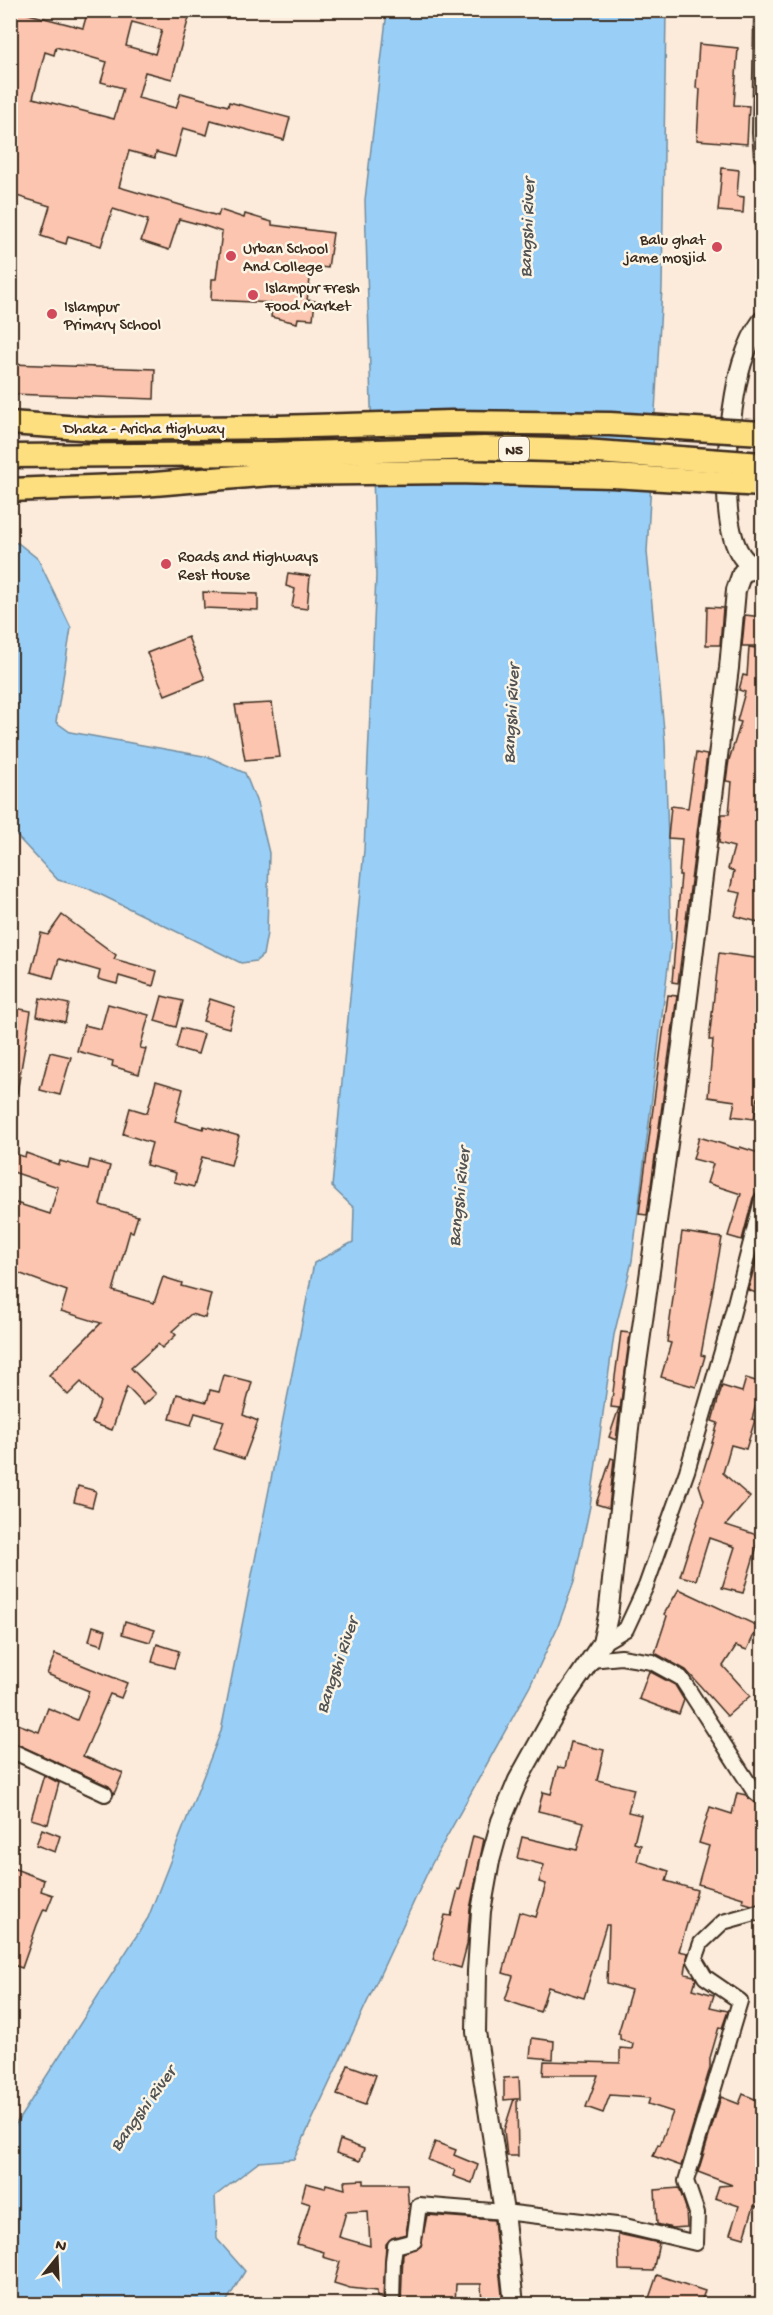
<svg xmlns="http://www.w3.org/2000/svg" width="773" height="2315" viewBox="0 0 773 2315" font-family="'Gochi Hand',sans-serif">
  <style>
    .water { fill: #99cff7; stroke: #738da0; stroke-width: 1.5 }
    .building { fill: #fcc5af; stroke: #3b2a1e; stroke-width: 1.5; fill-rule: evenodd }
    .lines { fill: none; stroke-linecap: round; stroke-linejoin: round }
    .minor-casing { stroke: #3b2a1e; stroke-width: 18 }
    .tertiary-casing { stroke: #3b2a1e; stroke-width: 22 }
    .trunk-casing { stroke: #3b2a1e; stroke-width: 27 }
    .minor { stroke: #fcf5e5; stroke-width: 14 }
    .tertiary { stroke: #fcf5e5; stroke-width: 18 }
    .trunk { stroke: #fddf80; stroke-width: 22 }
    .trunk-bridge-casing { stroke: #3b2a1e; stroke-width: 27; stroke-linecap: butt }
    .trunk-bridge { stroke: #fddf80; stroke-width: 22 }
    .poi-dot { fill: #d1495b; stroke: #fcf5e5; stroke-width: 2 }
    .labels { text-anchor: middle; stroke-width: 5; stroke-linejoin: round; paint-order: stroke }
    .shield { fill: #fcf5e5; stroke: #75675a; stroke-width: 1.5 }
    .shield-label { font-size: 15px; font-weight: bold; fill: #3b2a1e }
    .poi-label { font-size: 16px; fill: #3b2a1e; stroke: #fcf5e5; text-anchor: start }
    .street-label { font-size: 16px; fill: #3b2a1e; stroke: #fcf5e5 }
    .water-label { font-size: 18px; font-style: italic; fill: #525354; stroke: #fcf5e5 }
  </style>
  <rect width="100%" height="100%" fill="#fcebda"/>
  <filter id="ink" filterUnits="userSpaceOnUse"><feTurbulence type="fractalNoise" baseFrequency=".0167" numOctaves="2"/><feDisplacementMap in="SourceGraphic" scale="12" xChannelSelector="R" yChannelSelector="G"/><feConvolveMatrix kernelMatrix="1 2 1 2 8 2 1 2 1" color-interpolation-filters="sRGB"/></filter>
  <g filter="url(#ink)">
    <g class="water">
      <polygon points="387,11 666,11 662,288 647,552 665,741 671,942 632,1261 614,1335 590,1506 574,1582 558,1626 530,1686 430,1867 294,2159 259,2162 215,2196 217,2239 245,2271 225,2304 11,2304 10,2133 148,1918 221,1731 314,1263 353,1242 354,1208 332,1187 364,850 376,576 365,200"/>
      <polygon points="10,542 18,543 38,559 71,628 56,722 70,732 209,757 245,773 257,803 269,853 267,933 263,955 256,961 241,963 87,888 58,880 11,830"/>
    </g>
    <g class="building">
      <path d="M13 10 83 28 88 10H191L172 79 145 72 138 98 176 108 181 93 228 106 229 102 290 118 284 140 211 120 207 135 183 128 175 157 156 152 155 158 129 151 119 187 218 216 220 210 244 218 245 214 272 222V225L333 233 328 268 312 266 307 300 315 301 313 319 298 318 297 323 271 317 273 303 211 300 212 279H216L222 232 202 225 179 219 169 250 141 241 148 220 113 209 101 246 68 236 66 244 41 236 50 206 10 194V21ZM132 22 162 30 155 54 126 46ZM56 47 107 62 101 82 123 88 114 119 33 98 45 52 54 55Z"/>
      <polygon points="699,44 738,48 734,105 749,106 747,144 697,140 700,89 696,88"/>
      <polygon points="722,168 739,170 737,196 744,197 743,213 718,211"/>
      <polygon points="10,364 155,369 154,399 10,394"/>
      <polygon points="288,573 310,576 307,609 292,607 295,589 286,586"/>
      <polygon points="203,592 258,594 258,610 204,608"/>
      <polygon points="707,607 723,608 720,645 706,645"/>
      <polygon points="745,615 762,617 760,646 742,646"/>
      <polygon points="188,637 205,679 165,695 147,653"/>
      <polygon points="749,647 762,649 762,750 758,765 762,766 762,923 735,916 741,893 730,891 734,871 728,869 734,847 719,843 722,814 729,814 732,782 726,781 729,760 741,722 737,721 745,692 739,690 743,675 747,676"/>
      <polygon points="272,703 280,757 245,760 235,705"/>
      <polygon points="696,753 707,755 678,983 672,982 681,875 679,875 682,839 668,838 671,806 688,808"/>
      <polygon points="62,915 116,955 114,959 157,971 153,986 119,976 117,984 98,979 100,971 59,959 53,978 31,972 41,933 48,935"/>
      <polygon points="719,953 762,959 762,1076 754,1119 732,1116 735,1101 708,1097 713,1040 709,1040"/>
      <polygon points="668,995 677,996 647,1215 639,1214"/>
      <polygon points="162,996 183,1001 176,1027 155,1021"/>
      <polygon points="40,998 69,1004 65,1022 37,1016"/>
      <polygon points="210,999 235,1007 229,1028 203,1021"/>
      <polygon points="108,1004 149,1015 140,1048 146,1049 139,1074 112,1066 113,1061 77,1051 84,1025 101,1029"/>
      <polygon points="10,1007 31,1011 17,1093 10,1093"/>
      <polygon points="181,1028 204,1034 198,1054 176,1048"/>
      <polygon points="50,1052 71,1057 60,1095 40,1090"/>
      <polygon points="156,1081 183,1089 175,1121 203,1129 204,1126 239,1136 231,1165 202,1157 194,1187 174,1182 176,1173 146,1165 152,1143 123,1134 130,1108 147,1113"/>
      <polygon points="699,1137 739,1149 740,1147 762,1154 762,1191 756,1193 753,1198 742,1240 728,1236 741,1194 707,1183 713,1164 693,1159"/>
      <polygon points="10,1152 25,1157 26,1153 59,1165 60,1161 88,1169 90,1160 110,1166 100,1205 138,1216 133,1232 130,1231 113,1291 154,1303 163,1277 182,1283 181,1286 211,1294 205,1318 191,1314 172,1331 176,1335 162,1348 158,1344 131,1368 156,1394 144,1405 127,1387 112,1430 92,1423 100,1402 81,1382 68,1395 49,1375 101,1323 61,1311 67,1291 10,1270 10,1201 50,1214 58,1187 10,1171"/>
      <polygon points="682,1232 722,1238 701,1355 705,1356 696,1387 661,1377 671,1343 667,1342"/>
      <polygon points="760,1247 762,1248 762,1295 748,1290"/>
      <polygon points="621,1332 630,1333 616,1440 609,1437 619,1408 611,1407"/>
      <polygon points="224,1375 252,1382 243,1415 258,1421 244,1459 214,1449 224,1421 195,1413 191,1425 170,1419 177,1394 207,1402 210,1390 219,1392"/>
      <polygon points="746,1378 762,1383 752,1419 755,1420 746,1449 731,1445 723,1473 750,1497 726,1525 760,1536 743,1593 722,1588 735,1547 709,1538 696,1580 680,1576 704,1500 699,1485 718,1423 712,1421 722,1386 742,1392"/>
      <polygon points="611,1458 614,1459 609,1508 596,1504"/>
      <polygon points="78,1486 96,1491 92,1507 74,1502"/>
      <polygon points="679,1589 758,1626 747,1650 736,1646 723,1666 750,1696 727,1716 686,1670 655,1653 667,1616 664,1614"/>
      <polygon points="125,1621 155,1630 150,1642 122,1634"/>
      <polygon points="93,1626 106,1630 102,1645 89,1641"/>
      <polygon points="157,1644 179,1651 174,1668 152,1662"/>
      <polygon points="55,1654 127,1683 121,1698 110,1694 83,1756 123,1773 114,1794 109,1786 10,1741 10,1721 39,1732 48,1708 77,1720 89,1691 47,1674"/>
      <polygon points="649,1671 675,1685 684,1700 679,1714 639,1699"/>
      <polygon points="571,1742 604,1750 597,1780 634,1789 628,1812 641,1815 634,1843 641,1845 637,1861 669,1871 666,1881 697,1890 679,1951 688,1953 685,1974 694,1976 696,1979 693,1989 714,1995 710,2007 728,2011 722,2028 719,2027 710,2058 710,2068 681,2166 653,2156 658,2144 660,2145 673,2112 648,2104 650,2098 610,2095 603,2113 586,2107 598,2075 543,2075 544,2061 620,2063 620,2048 632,2049 633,2044 620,2039 620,2034 618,2034 631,1990 607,1983 609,1925 606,1925 584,1998 548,1987 540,2012 505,2000 513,1976 503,1973 519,1912 536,1917 546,1884 539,1882 544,1865 517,1858 522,1837 577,1850 584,1822 538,1811 543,1792 551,1794 558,1767 565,1768"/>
      <polygon points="44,1775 59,1783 48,1824 31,1819"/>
      <polygon points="737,1793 746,1795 758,1806 756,1816 762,1818 762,1858 757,1875 762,1875 762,1902 752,1905 742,1902 743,1898 698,1884 709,1846 699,1843 710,1807 732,1814"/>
      <polygon points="42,1829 60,1836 55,1852 36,1845"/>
      <polygon points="473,1836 484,1839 470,1909 467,1945 461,1968 433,1960 445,1915 451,1916 458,1889 460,1890"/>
      <polygon points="10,1867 44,1880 41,1891 53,1895 47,1910 44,1909 37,1925 22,1968 10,1964"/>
      <polygon points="532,2038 554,2041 553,2059 530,2057"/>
      <polygon points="348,2065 376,2075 365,2105 337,2095"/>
      <polygon points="519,2077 520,2099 514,2099 517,2099 518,2156 507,2156 504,2130 514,2099 504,2100 504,2078"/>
      <polygon points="743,2094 762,2102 762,2208 754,2206 744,2238 730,2234 739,2206 715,2198 719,2186 732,2185 698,2172 721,2097 739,2104"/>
      <polygon points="340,2140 364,2149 360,2161 336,2153"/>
      <polygon points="435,2142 456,2150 454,2155 478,2165 472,2183 453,2176 455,2170 428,2160"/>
      <path d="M364 2180V2184H407L409 2213 406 2234 392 2238 386 2244 383 2299 377 2297V2291L350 2288 334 2283 340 2262 323 2257 324 2252 297 2244 310 2204 301 2201 306 2183 325 2188 326 2184 345 2189 344 2181ZM368 2211 370 2246 339 2237 346 2212Z"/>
      <polygon points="679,2188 686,2208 687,2227 672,2228 657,2224 655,2190"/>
      <polygon points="427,2215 494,2220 503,2304 482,2304 481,2284 456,2284 455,2304 401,2304 403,2253 421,2246"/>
      <polygon points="618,2234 659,2243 653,2271 619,2270"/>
      <polygon points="657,2275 705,2291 700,2304 647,2304"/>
    </g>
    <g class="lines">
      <g class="minor-casing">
        <g id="minor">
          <polyline points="762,12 760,133 762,157"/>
          <polyline points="602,1643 626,1629 646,1586 687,1471 727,1334 762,1200"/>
          <polyline points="591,1660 621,1657 652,1662 681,1678 755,1793 762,1798"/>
          <polyline points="10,1750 105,1794"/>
          <polyline points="392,2304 393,2261 395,2246 414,2241 419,2205 504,2212 625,2226 696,2243 697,2213 686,2181 740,2001 705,1977 695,1960 701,1943 723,1922 762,1911"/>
        </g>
      </g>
      <g class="tertiary-casing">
        <g id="tertiary">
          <path d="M762 321C753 333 747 348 742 363 731 398 706 564 762 568"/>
          <polyline points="514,2304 504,2212 476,2032 477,1971 481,1911 490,1861 501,1821 518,1780 559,1706 602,1643 608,1616 634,1384 682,1045 729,668 736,590 742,573 757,568"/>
        </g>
      </g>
      <g class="trunk-casing">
        <g id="trunk">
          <polyline points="10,423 95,429 277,427"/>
          <polyline points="10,456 266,454"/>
          <polyline points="10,490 143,485 271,474"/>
        </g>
      </g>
      <use href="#minor" class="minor"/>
      <use href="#tertiary" class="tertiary"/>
      <use href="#trunk" class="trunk"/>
      <g class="trunk-bridge-casing">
        <g id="trunk-bridge">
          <polyline points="277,427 451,422 610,424 762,433"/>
          <polyline points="266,454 484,448 584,451 762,464"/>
          <polyline points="271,474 455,472 613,476 762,485"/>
        </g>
      </g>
      <use href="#trunk-bridge" class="trunk-bridge"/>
    </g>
  </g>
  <g class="poi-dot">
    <circle cx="717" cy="247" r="6"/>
    <circle cx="231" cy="256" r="6"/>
    <circle cx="253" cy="295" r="6"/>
    <circle cx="52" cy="314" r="6"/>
    <circle cx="166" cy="564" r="6"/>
  </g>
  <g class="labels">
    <rect class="shield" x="499" y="437" width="30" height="24" rx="4.5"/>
    <g class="shield-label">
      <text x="514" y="454">N5</text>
    </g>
    <g class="poi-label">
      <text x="705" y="244" text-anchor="end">Balu ghat<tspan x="705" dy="18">jame mosjid</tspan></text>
      <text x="243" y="253">Urban School<tspan x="243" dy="18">And College</tspan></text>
      <text x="265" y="292">Islampur Fresh<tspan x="265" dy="18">Food Market</tspan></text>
      <text x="64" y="311">Islampur<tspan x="64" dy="18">Primary School</tspan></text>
      <text x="178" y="561">Roads and Highways<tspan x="178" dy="18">Rest House</tspan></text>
    </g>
    <g class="street-label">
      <text x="144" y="433">Dhaka - Aricha Highway</text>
    </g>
    <g class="water-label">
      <text transform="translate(526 228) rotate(-88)" y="6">Bangshi River</text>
      <text transform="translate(510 714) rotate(-87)" y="6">Bangshi River</text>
      <text transform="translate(458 1197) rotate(-84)" y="6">Bangshi River</text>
      <text transform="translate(336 1665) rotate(-71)" y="6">Bangshi River</text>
      <text transform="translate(142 2108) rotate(-54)" y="6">Bangshi River</text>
    </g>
  </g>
  <rect width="773" height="2315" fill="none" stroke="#fcf5e5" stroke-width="36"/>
  <rect x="18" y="18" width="737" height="2279" fill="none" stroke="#3b2a1e" stroke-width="2" filter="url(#ink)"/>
  <g transform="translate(57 2258) rotate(18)" stroke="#fcf5e5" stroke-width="4.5" paint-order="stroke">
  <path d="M0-4.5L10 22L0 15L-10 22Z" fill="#3b2a1e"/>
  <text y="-9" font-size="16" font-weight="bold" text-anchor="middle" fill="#3b2a1e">N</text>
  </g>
</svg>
